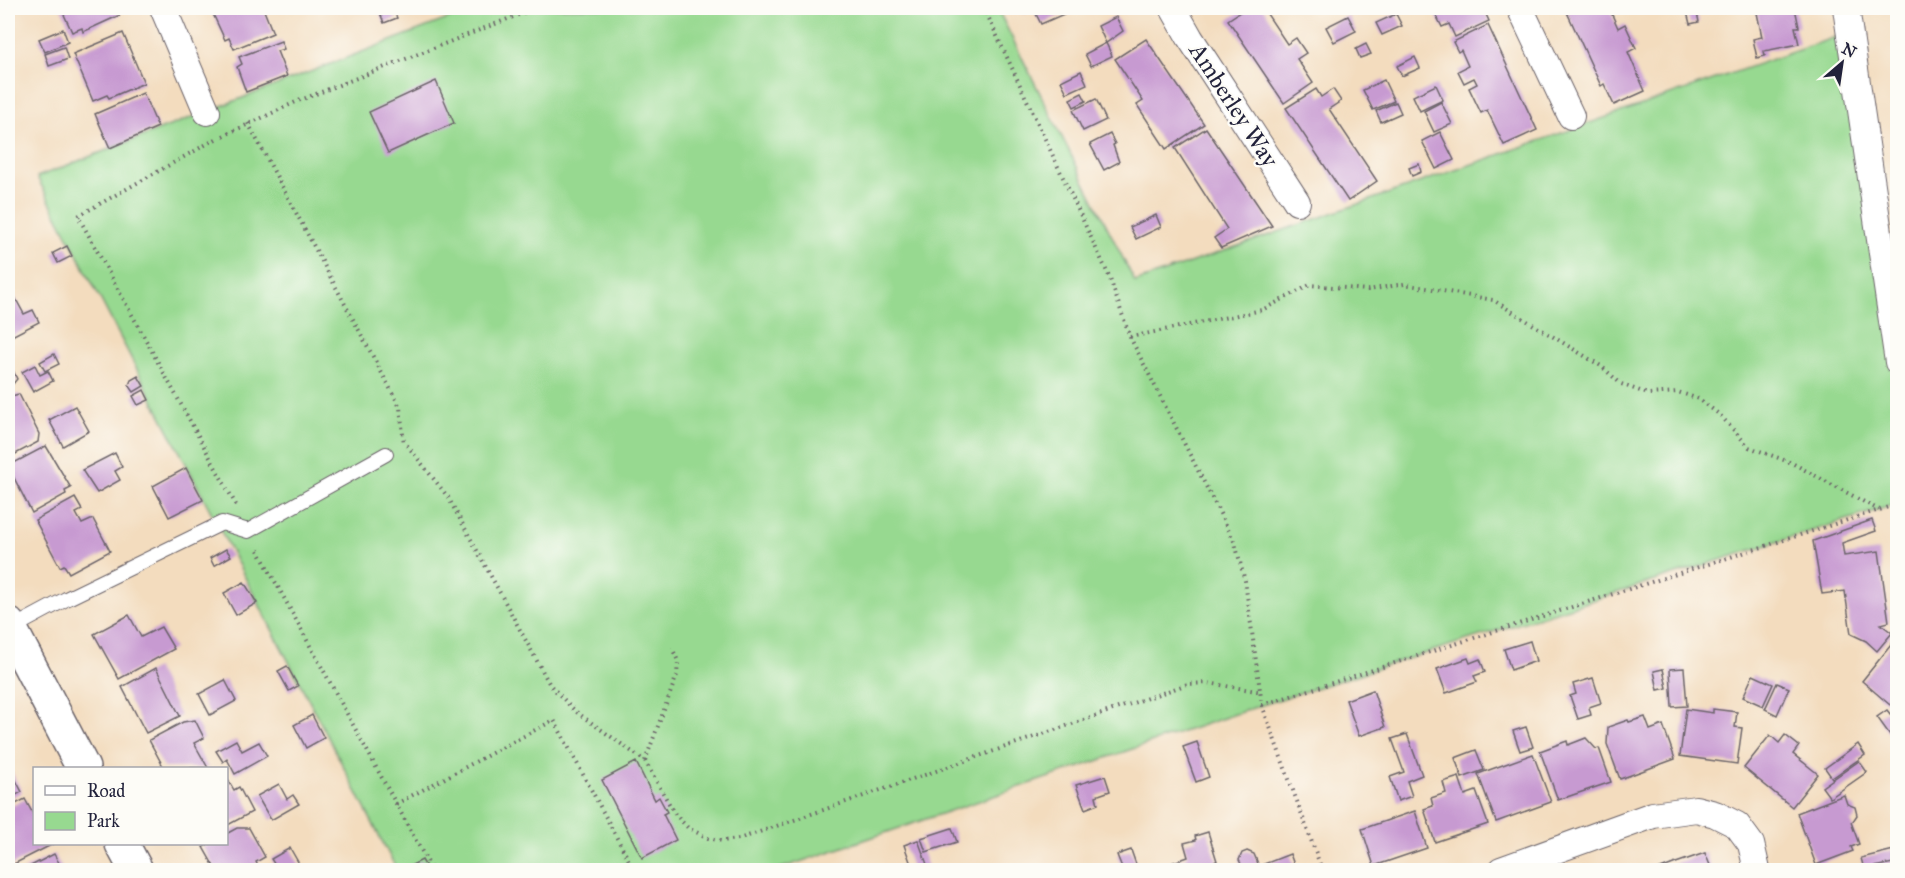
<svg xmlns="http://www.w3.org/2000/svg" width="1905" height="878" viewBox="0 0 1905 878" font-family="'IM FELL Great Primer',serif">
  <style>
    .green { fill: #97d990; stroke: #5c7e66; stroke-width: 1.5 }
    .building { fill: #c79ad1 }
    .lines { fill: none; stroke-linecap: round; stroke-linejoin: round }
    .lane-casing { stroke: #6b6369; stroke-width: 16 }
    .street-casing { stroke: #6b6369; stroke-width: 28 }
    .secondary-casing { stroke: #6b6369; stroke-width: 36 }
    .path { stroke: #6b6369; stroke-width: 4; stroke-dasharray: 1.5 4.5; stroke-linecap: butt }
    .lane { stroke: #fff; stroke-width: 14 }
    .street { stroke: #fff; stroke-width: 26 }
    .secondary { stroke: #fff; stroke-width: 33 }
    .labels { text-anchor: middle; stroke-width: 4.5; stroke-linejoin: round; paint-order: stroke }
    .street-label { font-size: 24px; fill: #22223b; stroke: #fdfcf7 }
  </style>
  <rect width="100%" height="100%" fill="#fdfcf7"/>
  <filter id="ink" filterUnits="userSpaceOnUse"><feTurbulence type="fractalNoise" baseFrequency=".0167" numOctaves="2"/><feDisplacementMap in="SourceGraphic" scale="12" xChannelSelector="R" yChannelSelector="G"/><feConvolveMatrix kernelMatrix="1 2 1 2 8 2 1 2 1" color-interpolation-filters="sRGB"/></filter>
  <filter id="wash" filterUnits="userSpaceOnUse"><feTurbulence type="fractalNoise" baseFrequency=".008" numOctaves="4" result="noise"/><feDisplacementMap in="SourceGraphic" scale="24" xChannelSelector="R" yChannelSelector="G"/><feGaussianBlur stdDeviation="1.35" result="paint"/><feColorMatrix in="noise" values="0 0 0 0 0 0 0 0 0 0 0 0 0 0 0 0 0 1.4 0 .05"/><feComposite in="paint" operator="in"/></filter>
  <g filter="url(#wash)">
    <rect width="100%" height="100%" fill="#f3dcbe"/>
    <polygon class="green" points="476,8 997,8 1135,282 1850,32 1897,361 1897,504 1262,705 776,870 397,870 37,177"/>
    <g id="blocks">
      <g class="building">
        <polygon points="61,8 117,8 120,15 83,32 82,28 72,32"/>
        <polygon points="214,8 263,8 273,33 234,49 229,38 225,40 213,14 216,13"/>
        <polygon points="378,8 393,8 397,18 384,23"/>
        <polygon points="1021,8 1061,8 1064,14 1041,24 1034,10 1024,14"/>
        <polygon points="1246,8 1263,8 1287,44 1296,38 1306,53 1297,59 1313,83 1284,103 1228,20"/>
        <polygon points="1441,8 1483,8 1489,21 1455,37 1449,24 1442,27 1435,13 1442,9"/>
        <polygon points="1570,8 1609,8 1618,28 1625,24 1636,48 1628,52 1645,91 1614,105 1604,84 1601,86 1566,10"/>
        <polygon points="1686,8 1696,8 1699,22 1690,24"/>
        <polygon points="1756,8 1795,8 1799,27 1795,27 1799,44 1764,51 1765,56 1757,58 1753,39 1762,37"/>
        <polygon points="1396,14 1402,26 1382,35 1376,23"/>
        <polygon points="1348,16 1356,31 1334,42 1326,27"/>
        <polygon points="1116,17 1123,31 1106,43 1098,26"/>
        <polygon points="1488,25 1537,130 1504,145 1487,110 1481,113 1469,88 1477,84 1474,78 1464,83 1458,71 1468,66 1461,50 1458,52 1453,42"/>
        <polygon points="63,29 68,42 45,52 39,39"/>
        <polygon points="123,33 144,83 109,98 107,95 93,101 73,54"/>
        <polygon points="1146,39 1204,124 1166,149 1137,105 1143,101 1115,59"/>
        <polygon points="281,41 284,49 277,51 287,76 246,92 237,67 242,64 239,57"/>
        <polygon points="1106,43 1112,56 1091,66 1085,54"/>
        <polygon points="1366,44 1371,54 1360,58 1356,49"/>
        <polygon points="64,47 68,59 49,66 45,54"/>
        <polygon points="1415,57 1420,68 1402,76 1397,66"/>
        <polygon points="1081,71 1087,84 1067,93 1061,81"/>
        <polygon points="1384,80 1394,101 1373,110 1363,90"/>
        <polygon points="436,81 454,123 388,153 369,112"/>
        <polygon points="1436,85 1443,100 1420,111 1413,96"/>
        <polygon points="1316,89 1321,97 1333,89 1341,101 1329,109 1377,181 1348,201 1286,108"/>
        <polygon points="143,93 158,127 110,148 95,114"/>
        <polygon points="1082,93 1086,101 1074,107 1070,99"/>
        <polygon points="1096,99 1106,120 1083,131 1073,110"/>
        <polygon points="1396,102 1401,113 1381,122 1376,111"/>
        <polygon points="1441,102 1452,124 1434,132 1424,111"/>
        <polygon points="1206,128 1272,226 1221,248 1214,238 1227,229 1175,148"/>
        <polygon points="1440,132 1454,160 1436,169 1422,141"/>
        <polygon points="1110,134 1115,144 1113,145 1119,162 1104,170 1090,144"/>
        <polygon points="1419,164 1421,172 1412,176 1409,168"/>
        <polygon points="1156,215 1161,227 1136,239 1130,227"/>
        <polygon points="67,246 72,256 58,263 53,253"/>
        <polygon points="11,290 24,314 33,310 39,322 10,337 8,333 8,292"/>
        <polygon points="54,354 59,364 45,371 40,362"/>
        <polygon points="8,360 17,379 8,390"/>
        <polygon points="35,365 40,375 48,371 53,381 33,392 22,372"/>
        <polygon points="138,376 144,386 134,392 129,385 131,380"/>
        <polygon points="144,390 149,400 138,405 133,396"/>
        <polygon points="19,394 39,434 38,442 8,458 8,397"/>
        <polygon points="75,406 89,431 63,446 49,420"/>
        <polygon points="46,446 71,488 65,491 66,494 32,513 8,466"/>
        <polygon points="115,453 122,467 115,471 120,480 97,493 82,470"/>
        <polygon points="186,468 203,500 169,517 153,486"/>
        <polygon points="75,498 82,510 76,513 82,524 93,519 110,551 69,573 64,565 60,567 35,520"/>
        <polygon points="1872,520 1876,531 1842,543 1844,556 1879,551 1889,622 1881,624 1892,633 1877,651 1866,641 1851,634 1845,591 1822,594 1813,541"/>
        <polygon points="226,549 231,556 214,566 210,558"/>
        <polygon points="244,582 257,603 236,615 224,593"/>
        <polygon points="129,615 141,637 161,627 174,649 119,679 94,634"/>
        <polygon points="1895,640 1898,642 1898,696 1890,705 1862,681"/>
        <polygon points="1530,641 1536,661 1511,670 1504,649"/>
        <polygon points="1468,658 1470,663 1480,659 1485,672 1474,676 1477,682 1446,693 1437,669"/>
        <polygon points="287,666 298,686 289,691 278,671"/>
        <polygon points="156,668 180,716 146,733 122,687"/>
        <polygon points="1684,668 1687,706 1672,707 1670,669"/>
        <polygon points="1663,669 1667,688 1658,690 1654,671"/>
        <polygon points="1753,675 1773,684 1763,706 1743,697"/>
        <polygon points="1593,678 1601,703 1589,707 1591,715 1578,719 1570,696 1576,694 1573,684"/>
        <polygon points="225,680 236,701 210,715 199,694"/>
        <polygon points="1777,683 1789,688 1777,715 1765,709"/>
        <polygon points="1373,690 1385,727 1359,736 1346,700"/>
        <polygon points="1686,709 1713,713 1713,709 1737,712 1735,727 1742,728 1737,764 1680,756"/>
        <polygon points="1887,710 1898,724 1898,730 1890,735 1877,717"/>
        <polygon points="312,715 324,738 306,748 294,725"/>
        <polygon points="1645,717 1650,730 1663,725 1675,759 1620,779 1607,744 1608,727 1628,720 1629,722"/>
        <polygon points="195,720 204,738 194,743 208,768 164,768 149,740 183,722"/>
        <polygon points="1526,727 1533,747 1520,751 1513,731"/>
        <polygon points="1407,734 1422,775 1407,781 1412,796 1398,801 1390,777 1404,772 1392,739"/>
        <polygon points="1770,735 1779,743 1785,735 1799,746 1793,754 1818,774 1792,807 1744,768"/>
        <polygon points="1586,738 1596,749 1599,748 1611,782 1558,800 1540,751 1567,741 1568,745"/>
        <polygon points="236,740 242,751 259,742 267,756 235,774 227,759 223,762 216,751"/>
        <polygon points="1197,742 1209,777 1196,782 1183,747"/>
        <polygon points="1858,744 1865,755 1832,778 1825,768"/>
        <polygon points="1476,750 1484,770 1462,778 1455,758"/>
        <polygon points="1533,754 1551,802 1496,822 1478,774"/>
        <polygon points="1859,761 1867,772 1830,798 1822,787"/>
        <polygon points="636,762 655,800 659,797 667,812 663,814 676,840 642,858 602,780"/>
        <polygon points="8,765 22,792 8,799"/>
        <polygon points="226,776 234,790 239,787 252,812 226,826"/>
        <polygon points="1105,776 1110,791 1096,796 1098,804 1085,809 1076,785"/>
        <polygon points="1459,777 1465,795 1476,791 1488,824 1435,842 1424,809 1433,806 1431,798 1446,793 1443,782"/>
        <polygon points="279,784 287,799 293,795 299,804 271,820 257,796"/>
        <polygon points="1844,795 1847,804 1855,807 1857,815 1853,821 1851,822 1859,844 1851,847 1853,851 1816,865 1797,813"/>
        <polygon points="25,799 34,816 34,844 53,844 8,867 8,808"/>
        <polygon points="1415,811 1427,848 1374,866 1362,829"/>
        <polygon points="237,828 249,828 265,857 256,862 260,870 216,870 203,847 209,844 226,844 226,834"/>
        <polygon points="952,828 957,842 926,852 921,838"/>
        <polygon points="1208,832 1217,861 1193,869 1193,870 1174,870 1171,863 1188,857 1184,843 1196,840 1195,836"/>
        <polygon points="918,840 928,867 913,870 904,845"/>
        <polygon points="290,848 302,869 278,870 271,859"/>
        <polygon points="1898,849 1898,862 1864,869 1861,858"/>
        <polygon points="1131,850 1138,870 1148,866 1149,870 1123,870 1117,855"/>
        <polygon points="1247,851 1254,854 1259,866 1290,854 1296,870 1228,870 1242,866 1239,860 1242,853"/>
        <polygon points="1705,853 1712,870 1658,870 1676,863"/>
        <polygon points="54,854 63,870 23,870"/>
        <polygon points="422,860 428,870 402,870"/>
      </g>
    </g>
  </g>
  <g filter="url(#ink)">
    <use href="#blocks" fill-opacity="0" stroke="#6b6369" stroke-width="1.5"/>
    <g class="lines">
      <g class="lane-casing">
        <polyline id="lane" points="10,629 66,599 222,523 248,531 386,454"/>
      </g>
      <g class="street-casing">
        <g id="street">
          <polyline points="163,8 207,112"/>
          <polyline points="1173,8 1190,38 1297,202"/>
          <polyline points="1520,8 1571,116"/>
          <polyline points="1846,8 1898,362"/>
          <polyline points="1501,870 1653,815 1696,809 1715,814 1737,825 1751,844 1757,870"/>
        </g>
      </g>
      <g class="secondary-casing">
        <g id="secondary">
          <polyline points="8,624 83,768"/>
          <polyline points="122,844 136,870"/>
        </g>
      </g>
      <g class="path">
        <polyline points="984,8 1109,276 1130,337 1235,543 1245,581 1262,705 1322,870"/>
        <polyline points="248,123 400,407 404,444"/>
        <polyline points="223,136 298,101 536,8"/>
        <polyline points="216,139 78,216 236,505"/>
        <polyline points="1130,337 1262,310 1310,285 1368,290 1404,284 1493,300 1601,366 1621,384 1648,394 1678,392 1699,399 1720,415 1749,447 1792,463 1879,510"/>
        <polyline points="407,445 448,497 550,685 575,711 645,761 675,814 688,828 708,838 722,841 739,839 1188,684 1208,683 1262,692"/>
        <polyline points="258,550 432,870"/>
        <polyline points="1262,705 1898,504"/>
        <polyline points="645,761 677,675 678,661 672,648"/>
        <polyline points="396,804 554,720 634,870"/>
      </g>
      <use href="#lane" class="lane"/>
      <use href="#street" class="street"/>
      <use href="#secondary" class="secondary"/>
    </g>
  </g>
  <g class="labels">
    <g class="street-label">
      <text transform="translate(1234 105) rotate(57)" y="8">Amberley Way</text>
    </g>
  </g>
  <rect width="1905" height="878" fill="none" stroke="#fdfcf7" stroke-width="30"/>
  <rect x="33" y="767" width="195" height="78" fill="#fdfcf7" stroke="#a5a5ac" stroke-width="1.5"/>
  <rect x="45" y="786" width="30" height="9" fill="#ffffff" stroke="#a5a5ac" stroke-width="1.5"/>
  <text x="87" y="797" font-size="18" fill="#22223b">Road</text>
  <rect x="45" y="812" width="30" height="18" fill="#97d990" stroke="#a5a5ac" stroke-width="1.5"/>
  <text x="87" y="827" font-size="18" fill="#22223b">Park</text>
  <g transform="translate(1842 63) rotate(29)" stroke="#fdfcf7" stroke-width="4.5" paint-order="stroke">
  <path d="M0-4.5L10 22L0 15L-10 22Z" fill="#22223b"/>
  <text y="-9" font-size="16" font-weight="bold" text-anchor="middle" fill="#22223b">N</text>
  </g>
</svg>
